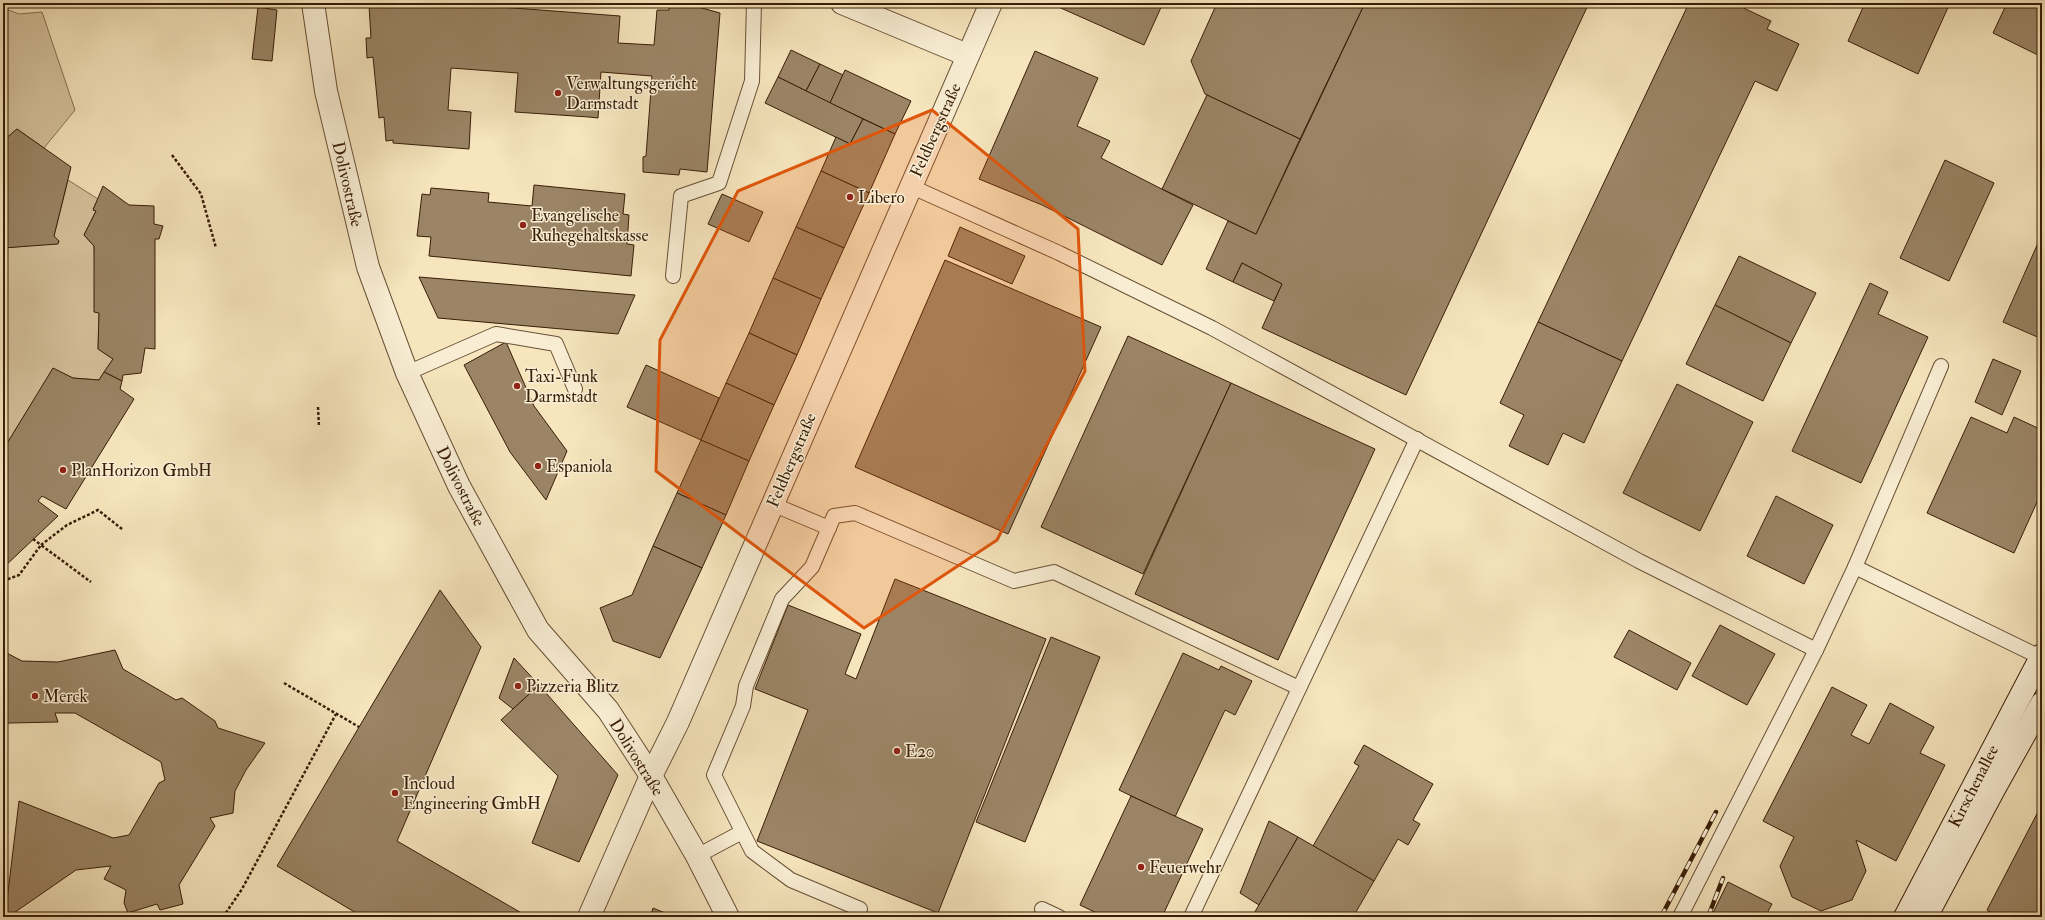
<svg xmlns="http://www.w3.org/2000/svg" width="2045" height="920" viewBox="0 0 2045 920" font-family="'IM FELL Double Pica',serif">
  <style>
    .green { fill: #d6c39e; stroke: #877052 }
    .building { fill: #9b8566; stroke: #381d07 }
    .lines { fill: none; stroke-linecap: round; stroke-linejoin: round }
    .service-casing { stroke: #684f34; stroke-width: 16 }
    .minor-casing { stroke: #684f34; stroke-width: 24 }
    .tertiary-casing { stroke: #684f34; stroke-width: 24 }
    .secondary-casing { stroke: #381d07; stroke-width: 24 }
    .path { stroke: #381d07; stroke-width: 2.5; stroke-dasharray: 3 2; stroke-linecap: butt }
    .service { stroke: #f9eed4; stroke-width: 14 }
    .minor { stroke: #f9eed4; stroke-width: 22 }
    .tertiary { stroke: #f9eed4; stroke-width: 22 }
    .secondary { stroke: #f9eed4; stroke-width: 22 }
    .rail-casing { stroke: #381d07; stroke-width: 4.5 }
    .rail { stroke: #f9eed4; stroke-width: 3; stroke-dasharray: 9; stroke-linecap: butt }
    .marked { fill: #df560c; fill-opacity: 0.2; stroke: #df560c; stroke-width: 3; stroke-linejoin: round }
    .poi-dot { fill: #8f2418; stroke: #f9eed4; stroke-width: 1.5 }
    .labels { text-anchor: middle; stroke-width: 3; stroke-linejoin: round; paint-order: stroke }
    .poi-label { font-size: 17px; fill: #381d07; stroke: #f9eed4; text-anchor: start }
    .street-label { font-size: 17px; fill: #381d07; stroke: #f9eed4 }
  </style>
  <rect width="100%" height="100%" fill="#f6e5bd"/>
  <filter id="stains"><feTurbulence type="fractalNoise" baseFrequency=".005" numOctaves="4"/><feColorMatrix values="0 0 0 0 .2 0 0 0 0 .09 0 0 0 0 .02 0 0 0 .5 -.17"/></filter>
  <radialGradient id="worn" r=".72"><stop offset=".6" stop-color="#630" stop-opacity="0"/><stop offset="1" stop-color="#630" stop-opacity=".3"/></radialGradient>
  <g class="green">
    <polygon points="3,8 19,14 42,12 75,110 44,148 17,129 3,141 3,85 6,83 3,77"/>
    <polygon points="68,180 98,199 93,209 96,211 84,235 94,246 99,313 98,349 113,359 99,380 73,378 53,369 3,450 3,248 58,243 59,241 54,236"/>
  </g>
  <g class="building">
    <polygon points="394,3 447,3 620,16 618,43 654,45 657,10 669,10 669,3 684,3 720,13 707,172 680,169 679,175 643,172 643,157 646,156 652,76 601,72 598,118 589,117 515,112 518,73 451,68 448,110 471,112 469,149 393,143 393,140 386,141 384,117 379,118 373,57 367,58 366,38 371,38 369,5 393,7"/>
    <polygon points="1055,3 1163,3 1144,45 1054,5"/>
    <polygon points="1217,3 1365,3 1300,139 1205,94 1191,61"/>
    <polygon points="1365,3 1589,3 1406,395 1262,328 1282,284 1242,263 1233,282 1206,269 1228,221 1256,234"/>
    <polygon points="1689,3 1733,3 1771,21 1767,29 1799,44 1777,91 1755,81 1622,361 1538,322"/>
    <polygon points="1865,3 1950,3 1918,74 1848,41"/>
    <polygon points="2007,3 2042,3 2042,57 1993,33"/>
    <polygon points="258,7 277,10 272,61 252,59"/>
    <polygon points="791,50 820,64 806,91 778,77"/>
    <polygon points="1035,51 1098,78 1077,126 1110,141 1101,158 1193,205 1162,265 1042,205 979,179"/>
    <polygon points="820,64 843,75 830,103 806,91"/>
    <polygon points="845,70 911,101 895,134 830,103"/>
    <polygon points="778,77 863,119 850,144 765,103"/>
    <polygon points="1207,95 1300,139 1256,234 1162,189"/>
    <polygon points="863,119 895,134 869,193 821,171 836,137 850,144"/>
    <polygon points="17,129 71,167 54,236 59,241 58,244 3,248 3,141"/>
    <polygon points="1945,160 1994,183 1949,281 1900,258"/>
    <polygon points="821,171 869,193 844,248 796,227"/>
    <polygon points="534,185 625,194 623,214 629,215 627,244 634,245 631,276 429,256 431,237 417,236 422,194 430,195 431,188 489,193 488,202 532,206"/>
    <polygon points="103,186 129,205 154,206 154,224 163,226 159,239 155,239 155,349 145,348 141,373 123,375 122,381 104,372 113,359 98,349 99,313 94,312 94,246 84,235 96,211 93,210"/>
    <polygon points="722,194 763,212 749,242 708,224"/>
    <polygon points="796,227 844,248 821,299 773,278"/>
    <polygon points="960,227 1025,256 1012,284 948,256"/>
    <polygon points="2038,243 2042,244 2042,339 2003,322"/>
    <polygon points="1739,256 1816,293 1791,343 1715,305"/>
    <polygon points="945,260 1101,327 1008,534 855,467"/>
    <polygon points="1242,263 1282,284 1274,301 1233,282"/>
    <polygon points="419,277 635,295 618,334 438,318"/>
    <polygon points="773,278 821,299 797,355 749,333"/>
    <polygon points="1870,283 1888,292 1878,314 1928,337 1861,483 1792,451"/>
    <polygon points="1715,305 1791,343 1763,401 1686,364"/>
    <polygon points="1538,322 1622,361 1584,443 1563,433 1548,465 1509,446 1524,415 1500,403"/>
    <polygon points="749,333 797,355 774,405 726,383"/>
    <polygon points="1128,336 1231,383 1143,574 1041,527"/>
    <polygon points="506,342 534,406 567,451 546,500 510,452 464,365"/>
    <polygon points="1993,359 2021,371 2002,415 1975,402"/>
    <polygon points="646,365 719,398 701,440 627,407"/>
    <polygon points="53,368 73,378 99,380 104,372 122,381 120,389 134,399 66,509 42,496 38,501 58,516 3,568 3,450"/>
    <polygon points="726,383 774,405 749,461 701,440"/>
    <polygon points="1231,383 1375,449 1278,660 1135,594"/>
    <polygon points="1677,384 1753,422 1700,531 1623,493"/>
    <polygon points="1971,417 2007,433 2014,417 2042,430 2042,491 2014,553 1927,513"/>
    <polygon points="701,440 749,461 726,515 677,493"/>
    <polygon points="677,493 726,515 702,568 653,546"/>
    <polygon points="1776,496 1833,525 1804,584 1747,556"/>
    <polygon points="653,546 702,568 660,658 613,641 600,608 632,595"/>
    <polygon points="895,579 1046,639 938,913 757,841 808,710 755,689 788,605 861,634 845,674 856,679"/>
    <polygon points="440,590 481,647 397,841 525,915 524,917 363,917 277,866"/>
    <polygon points="1720,625 1775,654 1747,705 1692,676"/>
    <polygon points="1629,630 1691,663 1677,690 1614,657"/>
    <polygon points="1051,637 1100,657 1025,842 976,822"/>
    <polygon points="115,650 123,669 176,700 182,698 215,721 218,728 265,743 246,770 235,791 233,813 210,818 215,826 179,885 183,904 160,910 157,904 128,913 124,903 126,890 104,879 111,866 76,870 8,917 5,917 19,801 113,838 129,835 159,783 165,780 161,762 75,713 55,713 58,722 9,723 3,728 3,651 22,661 58,662"/>
    <polygon points="1183,653 1219,670 1221,666 1252,681 1235,715 1225,710 1175,817 1119,790"/>
    <polygon points="514,658 539,685 513,709 499,698"/>
    <polygon points="539,685 618,775 579,862 532,843 558,776 501,720"/>
    <polygon points="1832,687 1867,705 1851,735 1869,744 1890,703 1934,727 1920,753 1945,765 1896,861 1856,840 1866,871 1852,900 1821,911 1792,897 1780,866 1794,837 1763,821"/>
    <polygon points="1364,745 1433,784 1413,820 1420,824 1408,845 1398,839 1374,881 1313,846 1359,766 1354,763"/>
    <polygon points="1131,796 1203,829 1162,917 1105,917 1080,905"/>
    <polygon points="2041,806 2042,917 1999,917 1987,910"/>
    <polygon points="1269,821 1298,837 1259,905 1240,893"/>
    <polygon points="1298,837 1374,881 1353,917 1252,917"/>
    <polygon points="1728,882 1772,904 1765,917 1711,917"/>
    <polygon points="653,908 675,917 650,917"/>
    <polygon points="947,912 958,917 944,917"/>
  </g>
  <g class="lines">
    <g class="service-casing">
      <g id="service">
        <polyline points="910,186 1059,253 1212,328 1639,561 1816,650"/>
        <polyline points="673,276 681,196 719,183 752,81 754,3"/>
        <polyline points="407,373 496,334 556,344 575,389"/>
        <polyline points="772,504 829,528"/>
        <polyline points="1855,567 2042,658"/>
        <polyline points="697,856 742,832"/>
        <polyline points="860,909 791,880 752,851 714,775 743,706 746,686 782,599 812,567 834,516 855,513 1014,581 1054,572 1299,688"/>
        <polyline points="1042,909 1059,917"/>
        <polyline points="1191,917 1417,439"/>
        <polyline points="1680,917 1816,650 1855,567 1941,366"/>
      </g>
    </g>
    <g class="minor-casing">
      <g id="minor">
        <polyline points="842,3 967,55"/>
        <polyline points="589,917 651,776 678,722 991,3"/>
      </g>
    </g>
    <g class="tertiary-casing">
      <polyline id="tertiary" points="313,3 326,91 368,267 407,373 459,486 538,630 608,710 651,776 697,856 728,917"/>
    </g>
    <g class="secondary-casing">
      <g id="secondary">
        <polyline points="1905,917 2042,655"/>
        <polyline points="1926,917 1993,791 2042,703"/>
      </g>
    </g>
    <g class="path">
      <polyline points="172,155 201,194 216,248"/>
      <polyline points="318,407 319,427"/>
      <polyline points="33,539 41,545 67,525 98,510 122,529"/>
      <polyline points="3,581 19,575 41,545 91,582"/>
      <polyline points="284,683 359,727"/>
      <polyline points="223,917 242,889 336,714"/>
    </g>
    <use href="#service" class="service"/>
    <use href="#minor" class="minor"/>
    <use href="#tertiary" class="tertiary"/>
    <use href="#secondary" class="secondary"/>
    <g class="rail-casing">
      <g id="rail">
        <polyline points="1661,917 1716,812"/>
        <polyline points="1708,917 1723,878"/>
      </g>
    </g>
    <use href="#rail" class="rail"/>
  </g>
  <path class="marked" d="M932 110 1078 229 1085 371 997 540 864 628 656 471 660 340 738 191Z"/>
  <g class="poi-dot">
    <circle cx="558" cy="93" r="4"/>
    <circle cx="850" cy="197" r="4"/>
    <circle cx="523" cy="225" r="4"/>
    <circle cx="517" cy="386" r="4"/>
    <circle cx="538" cy="466" r="4"/>
    <circle cx="63" cy="470" r="4"/>
    <circle cx="518" cy="686" r="4"/>
    <circle cx="35" cy="696" r="4"/>
    <circle cx="897" cy="751" r="4"/>
    <circle cx="395" cy="793" r="4"/>
    <circle cx="1141" cy="867" r="4"/>
  </g>
  <g class="labels">
    <g class="poi-label">
      <text x="566" y="89">Verwaltungsgericht<tspan x="566" dy="20">Darmstadt</tspan></text>
      <text x="858" y="203">Libero</text>
      <text x="531" y="221">Evangelische<tspan x="531" dy="20">Ruhegehaltskasse</tspan></text>
      <text x="525" y="382">Taxi-Funk<tspan x="525" dy="20">Darmstadt</tspan></text>
      <text x="546" y="472">Espaniola</text>
      <text x="71" y="476">PlanHorizon GmbH</text>
      <text x="526" y="692">Pizzeria Blitz</text>
      <text x="43" y="702">Merck</text>
      <text x="905" y="757">E20</text>
      <text x="403" y="789">Incloud<tspan x="403" dy="20">Engineering GmbH</tspan></text>
      <text x="1149" y="873">Feuerwehr</text>
    </g>
    <g class="street-label">
      <text transform="translate(935 130) rotate(-66)" y="6">Feldbergstraße</text>
      <text transform="translate(348 184) rotate(77)" y="6">Dolivostraße</text>
      <text transform="translate(791 460) rotate(-67)" y="6">Feldbergstraße</text>
      <text transform="translate(461 486) rotate(63)" y="6">Dolivostraße</text>
      <text transform="translate(637 757) rotate(58)" y="6">Dolivostraße</text>
      <text transform="translate(1973 786) rotate(-63)" y="6">Kirschenallee</text>
    </g>
  </g>
  <rect width="2045" height="920" fill="none" stroke="#f6e5bd" stroke-width="16"/>
  <rect x="4" y="4" width="2037" height="912" fill="none" stroke="#381d07" stroke-width="2"/>
  <rect x="8" y="8" width="2029" height="904" fill="none" stroke="#381d07"/>
  <rect width="100%" height="100%" filter="url(#stains)"/>
  <rect width="100%" height="100%" fill="url(#worn)"/>
</svg>
